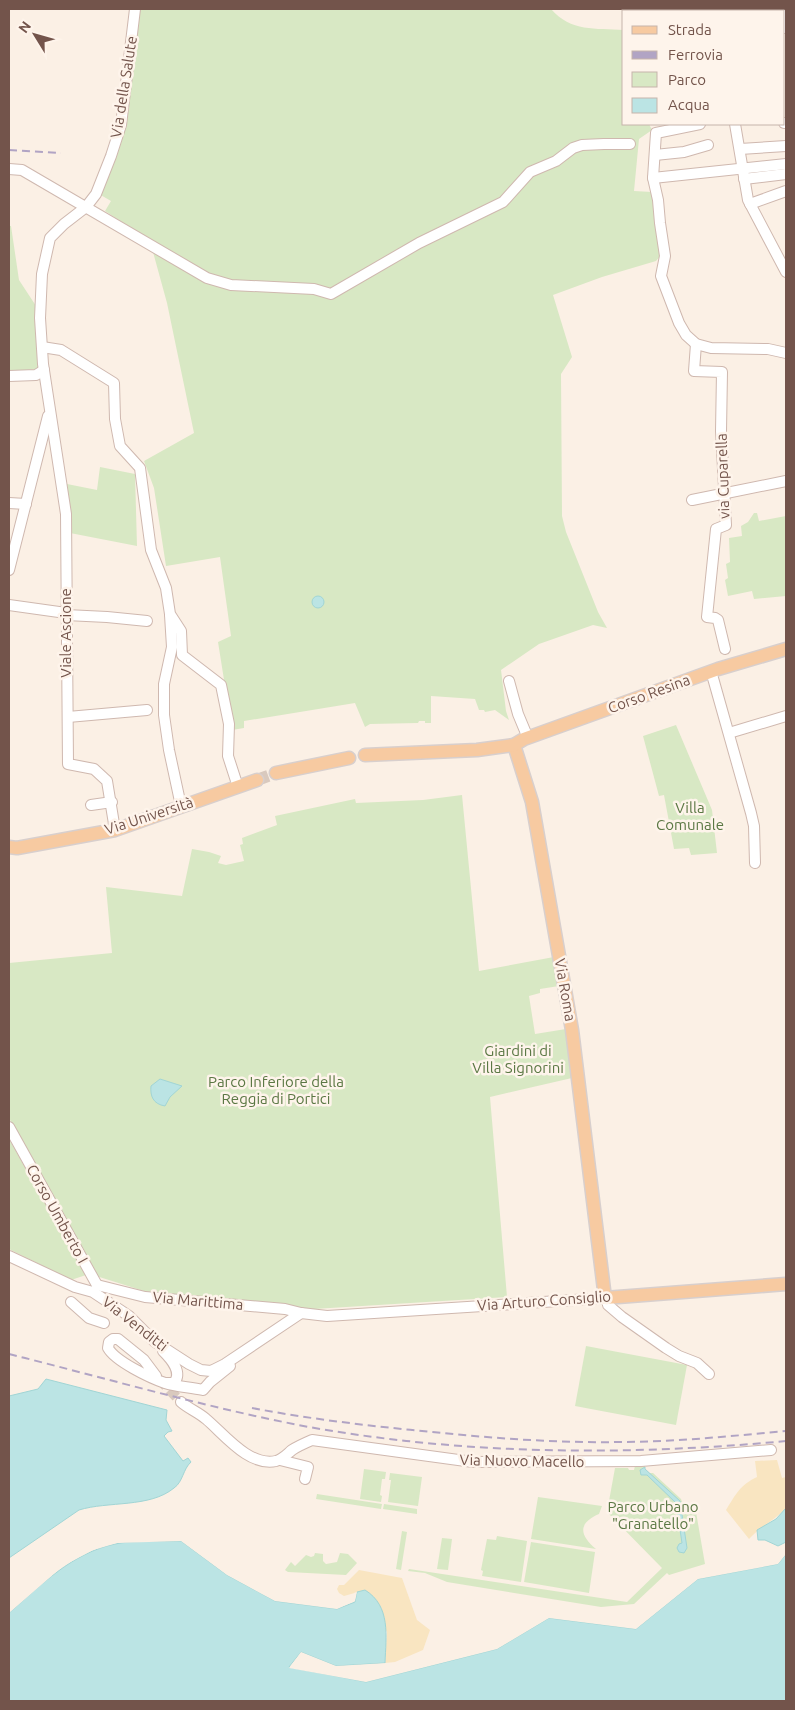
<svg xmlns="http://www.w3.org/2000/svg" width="795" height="1710" viewBox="0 0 795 1710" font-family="Ubuntu,sans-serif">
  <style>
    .green { fill: #d8e8c4 }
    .sand { fill: #f9e5c1 }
    .water { fill: #bbe4e4; stroke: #a1d5d5 }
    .pier { fill: #fbf0e5 }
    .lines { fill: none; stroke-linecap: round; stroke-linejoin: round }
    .minor-tunnel { stroke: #d9c9be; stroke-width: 10; stroke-dasharray: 10 5; stroke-linecap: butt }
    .major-tunnel { stroke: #d9c9be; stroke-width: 12; stroke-dasharray: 12 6; stroke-linecap: butt }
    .minor-casing { stroke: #cfb8af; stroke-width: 12 }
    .major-casing { stroke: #d8cfcd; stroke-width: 15 }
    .minor { stroke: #fff; stroke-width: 10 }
    .major { stroke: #f7caa1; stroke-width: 12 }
    .rail { stroke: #b1a4c4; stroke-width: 2; stroke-dasharray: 8 5; stroke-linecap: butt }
    .labels { text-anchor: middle; stroke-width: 5; stroke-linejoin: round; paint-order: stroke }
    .street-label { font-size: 15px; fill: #73544b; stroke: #fef4eb }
    .park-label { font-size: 15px; fill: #5b7844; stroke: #fef4eb }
  </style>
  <rect width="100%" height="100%" fill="#fbf0e5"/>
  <g class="green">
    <path d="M139 9H551C571 32 595 28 624 30V124H649L652 130 639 139 634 191 652 192 662 254 656 261 602 277 553 295 572 357 561 374 562 516 566 532 598 612 607 628 593 625 539 644 501 670 506 711 509 720 495 710 485 712 484 710H479L475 699 431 696V723H425V721H419L418 723 370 724 365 727 355 703 244 721V728L232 730 218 642 231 636 220 557 166 566 154 488 144 461 194 433 167 303 153 252 156 244 105 211 111 201 99 194 119 145Z"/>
    <polygon points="9,226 11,226 19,280 38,309 41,369 9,371"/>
    <polygon points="100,467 135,474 137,546 70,533 67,484 97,490"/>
    <polygon points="754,513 757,513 759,521 786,516 786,596 754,599 752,591 728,596 725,580 728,578 726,564 730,562 729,538 742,536 741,526 748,522"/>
    <polygon points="676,725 712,810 717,853 691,855 689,848 674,849 664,795 659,796 643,736"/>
    <polygon points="462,795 479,971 554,957 559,986 540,989 540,993 529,996 535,1034 566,1029 572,1078 490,1097 507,1297 314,1309 147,1292 93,1275 9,1118 9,963 112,953 106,887 182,896 192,849 209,852 221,856 218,863 226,865 244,861 240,845 243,844 242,838 277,825 275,816 355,799 356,803 423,800"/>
    <polygon points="9,1139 86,1275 71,1280 9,1249"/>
    <polygon points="586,1346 687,1365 676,1425 575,1406"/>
    <polygon points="645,1464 645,1469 649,1473 653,1473 681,1499 686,1514 696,1512 705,1564 669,1575 667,1573 634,1604 601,1607 447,1582 425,1573 408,1571 409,1569 627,1602 662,1568 607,1512 615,1468 628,1468 629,1470 634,1470 635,1466"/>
    <polygon points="364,1469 386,1472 385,1479 382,1479 380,1495 382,1496 381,1502 360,1499"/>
    <polygon points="390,1473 422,1477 418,1506 388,1502 391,1480 389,1480"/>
    <polygon points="317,1494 382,1504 381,1509 316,1499"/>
    <path d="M538 1497 602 1506 599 1514C578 1523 579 1535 596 1549L531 1539Z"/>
    <polygon points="384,1504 417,1509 417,1514 383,1509"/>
    <polygon points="402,1531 407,1532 401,1570 396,1569"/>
    <polygon points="497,1536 527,1541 521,1582 482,1576 483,1571 481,1570 487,1539 496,1540"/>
    <polygon points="442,1538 452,1539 448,1570 437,1569"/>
    <polygon points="531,1542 595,1552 589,1593 524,1582"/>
    <polygon points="315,1553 323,1554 323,1561 326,1564 337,1562 340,1553 348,1554 357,1563 346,1575 288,1572 285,1570 291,1562 295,1566 306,1555 311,1557 314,1556"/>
  </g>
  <g class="sand">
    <path d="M777 1460 782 1478 786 1477V1508C775 1520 760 1527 749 1539L726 1510C736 1494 740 1485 757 1477L755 1461Z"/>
    <polygon points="359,1570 402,1578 417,1620 430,1630 423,1650 395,1662 385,1663 387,1632 365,1590 344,1596 339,1593 337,1589 339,1585 344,1585"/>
  </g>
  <g class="water">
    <circle cx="318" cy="602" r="6"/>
    <path d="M160 1079 182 1086 170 1097 165 1106C153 1104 150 1096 151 1086Z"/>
    <path d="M46 1379 167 1410 166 1420 172 1431 168 1432 164 1436 183 1461 188 1458 191 1462C183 1469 183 1482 174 1488 150 1508 108 1501 79 1510L9 1558V1396L38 1389Z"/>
    <polygon points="645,1467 645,1469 680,1501 687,1548 684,1553 679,1552 677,1548 679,1544 682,1543 676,1503 647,1475 641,1475 640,1470"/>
    <polygon points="786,1508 786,1542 778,1546 765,1540 758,1540 757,1530 776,1519"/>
    <path d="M181 1541 227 1575 275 1601 337 1609 355 1602 357 1592 365 1590C391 1606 386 1636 385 1663L336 1666 301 1652 289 1667 366 1682 497 1649 549 1618 636 1629 698 1579 778 1564 786 1554V1701H9V1613C41 1585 72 1553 115 1544 133 1540 161 1542 181 1541Z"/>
  </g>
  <g class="pier">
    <polygon points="182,1539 229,1573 276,1599 336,1606 353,1600 354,1593 357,1592 355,1601 337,1609 275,1601 227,1575 181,1541 117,1543 93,1550 63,1566 9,1613 9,1609 61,1564 92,1547 116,1541"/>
    <polygon points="786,1551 786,1554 778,1564 698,1579 636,1629 549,1618 497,1649 366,1682 289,1668 301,1652 336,1666 387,1663 385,1665 336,1669 302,1655 293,1666 366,1679 496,1647 548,1615 635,1627 697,1577 776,1562"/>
  </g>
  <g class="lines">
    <polyline class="minor-tunnel" points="159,1379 181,1402"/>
    <polyline class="major-tunnel" points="257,780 276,773"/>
    <g class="minor-casing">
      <g id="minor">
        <polyline points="694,9 694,11"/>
        <polyline points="784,28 786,15"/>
        <polyline points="784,123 786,123"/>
        <polyline points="700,124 656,133 653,178 658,200 660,223 665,256 661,276 679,323 686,335 696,344 711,348 768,349 786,353"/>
        <polyline points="735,124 748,200 786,272"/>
        <polyline points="740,149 786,146"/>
        <polyline points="655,155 684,152 708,145"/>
        <polyline points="9,169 22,170 207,278 231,285 314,289 331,294 419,243 503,202 530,172 556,161 573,148 582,145 604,144 630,144"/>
        <polyline points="653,178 786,164"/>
        <polyline points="744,179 786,174"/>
        <polyline points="750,204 786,191"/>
        <polyline points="696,344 694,371 722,372 721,431 726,525 716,529 707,617 715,618 718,620 725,649"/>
        <polyline points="42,347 61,350 114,383 115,419 120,446 140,468 151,550 166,588 170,614 181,631 182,655 221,685 229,724 228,756 238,787"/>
        <polyline points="9,376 36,375 44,370"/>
        <polyline points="692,500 786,481"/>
        <polyline points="9,503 26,504"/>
        <polyline points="9,570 48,416"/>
        <polyline points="9,605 66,613"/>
        <polyline points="66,615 107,617 147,621"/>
        <polyline points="170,615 172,647 164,684 164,715 169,750 181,806"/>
        <polyline points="711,671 751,813 754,826 755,863"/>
        <polyline points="509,681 518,714 528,738"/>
        <polyline points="68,717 147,710"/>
        <polyline points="729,733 786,716"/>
        <polyline points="91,805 112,802"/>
        <polyline points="115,830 107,781 94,769 68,764 66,514 43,364 40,318 42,274 50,238 64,224 86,207 96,194 111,156 121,125 135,9"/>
        <polyline points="9,1127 97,1285"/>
        <polyline points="9,1256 75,1287 93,1292 129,1316 155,1342 189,1364 201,1370 211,1371 225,1364 301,1313"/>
        <polyline points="97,1285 145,1297 285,1309 301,1313 327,1316 605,1298"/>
        <polyline points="607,1298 608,1305 622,1317 666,1348 679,1356 697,1363 709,1374"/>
        <polyline points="71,1302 89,1318 104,1323"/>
        <path d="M163 1351C171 1359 183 1372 174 1383H166"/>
        <path d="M156 1376 144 1360 118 1339H113L109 1342 108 1348C115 1361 150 1378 165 1383 177 1387 191 1387 203 1390L210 1382 230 1366"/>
        <path d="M181 1402C189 1409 198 1412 206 1419 224 1434 249 1467 276 1461 283 1459 287 1454 292 1450 298 1446 305 1443 312 1440L473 1462 641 1461 771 1450"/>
        <polyline points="280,1460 308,1467 305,1479"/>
      </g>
    </g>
    <g class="major-casing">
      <g id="major">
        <polyline points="514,745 532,802 572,1030 605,1298 786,1284"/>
        <polyline points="365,755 477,750 514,745 524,739 718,669 786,649"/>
        <polyline points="276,773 349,758"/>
        <polyline points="9,847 17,848 115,830 257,780"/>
      </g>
    </g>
    <use href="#minor" class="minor"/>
    <use href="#major" class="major"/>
    <g class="rail">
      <polyline points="9,150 61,153"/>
      <path d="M9 1354C109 1379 208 1408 309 1427 466 1455 627 1456 786 1441"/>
      <path d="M252 1408C315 1420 379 1427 443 1433 502 1439 561 1443 620 1442 676 1442 731 1436 786 1431"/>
    </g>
  </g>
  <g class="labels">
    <g class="street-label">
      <text transform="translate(124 87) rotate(-81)" y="5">Via della Salute</text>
      <text transform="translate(723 476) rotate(-92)" y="5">via Cuparella</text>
      <text transform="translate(66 633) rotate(-90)" y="5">Viale Ascione</text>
      <text transform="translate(649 694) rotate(-20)" y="5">Corso Resina</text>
      <text transform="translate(149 816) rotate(-18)" y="5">Via Università</text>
      <text transform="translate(565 990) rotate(80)" y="5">Via Roma</text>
      <text transform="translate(57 1214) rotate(61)" y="5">Corso Umberto I</text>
      <text transform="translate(198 1301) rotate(5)" y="5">Via Marittima</text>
      <text transform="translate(544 1301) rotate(-4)" y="5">Via Arturo Consiglio</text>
      <text transform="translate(135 1324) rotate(38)" y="5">Via Venditti</text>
      <text transform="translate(522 1461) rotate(1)" y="5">Via Nuovo Macello</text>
    </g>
    <g class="park-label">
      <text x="690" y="813">Villa<tspan x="690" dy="17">Comunale</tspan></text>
      <text x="518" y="1056">Giardini di<tspan x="518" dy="17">Villa Signorini</tspan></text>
      <text x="276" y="1087">Parco Inferiore della<tspan x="276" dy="17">Reggia di Portici</tspan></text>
      <text x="653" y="1512">Parco Urbano<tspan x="653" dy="17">"Granatello"</tspan></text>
    </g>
  </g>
  <rect width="795" height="1710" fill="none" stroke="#73544b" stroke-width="20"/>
  <rect x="622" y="10" width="162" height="115" fill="#fef4eb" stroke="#c6b4ab"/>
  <rect x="632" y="26" width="25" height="8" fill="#f7caa1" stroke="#c6b4ab"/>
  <text x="668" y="35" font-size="15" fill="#73544b">Strada</text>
  <rect x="632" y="51" width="25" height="8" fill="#b1a4c4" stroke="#c6b4ab"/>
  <text x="668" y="60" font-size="15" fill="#73544b">Ferrovia</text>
  <rect x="632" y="72" width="25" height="15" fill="#d8e8c4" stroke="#c6b4ab"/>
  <text x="668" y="85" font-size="15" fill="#73544b">Parco</text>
  <rect x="632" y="98" width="25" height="15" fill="#bbe4e4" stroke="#c6b4ab"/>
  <text x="668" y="110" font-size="15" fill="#73544b">Acqua</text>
  <g transform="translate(35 35) rotate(307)" stroke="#fef4eb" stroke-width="4" paint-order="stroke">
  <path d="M0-4L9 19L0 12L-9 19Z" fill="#73544b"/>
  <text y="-8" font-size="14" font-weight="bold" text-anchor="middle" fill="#73544b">N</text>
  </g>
</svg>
